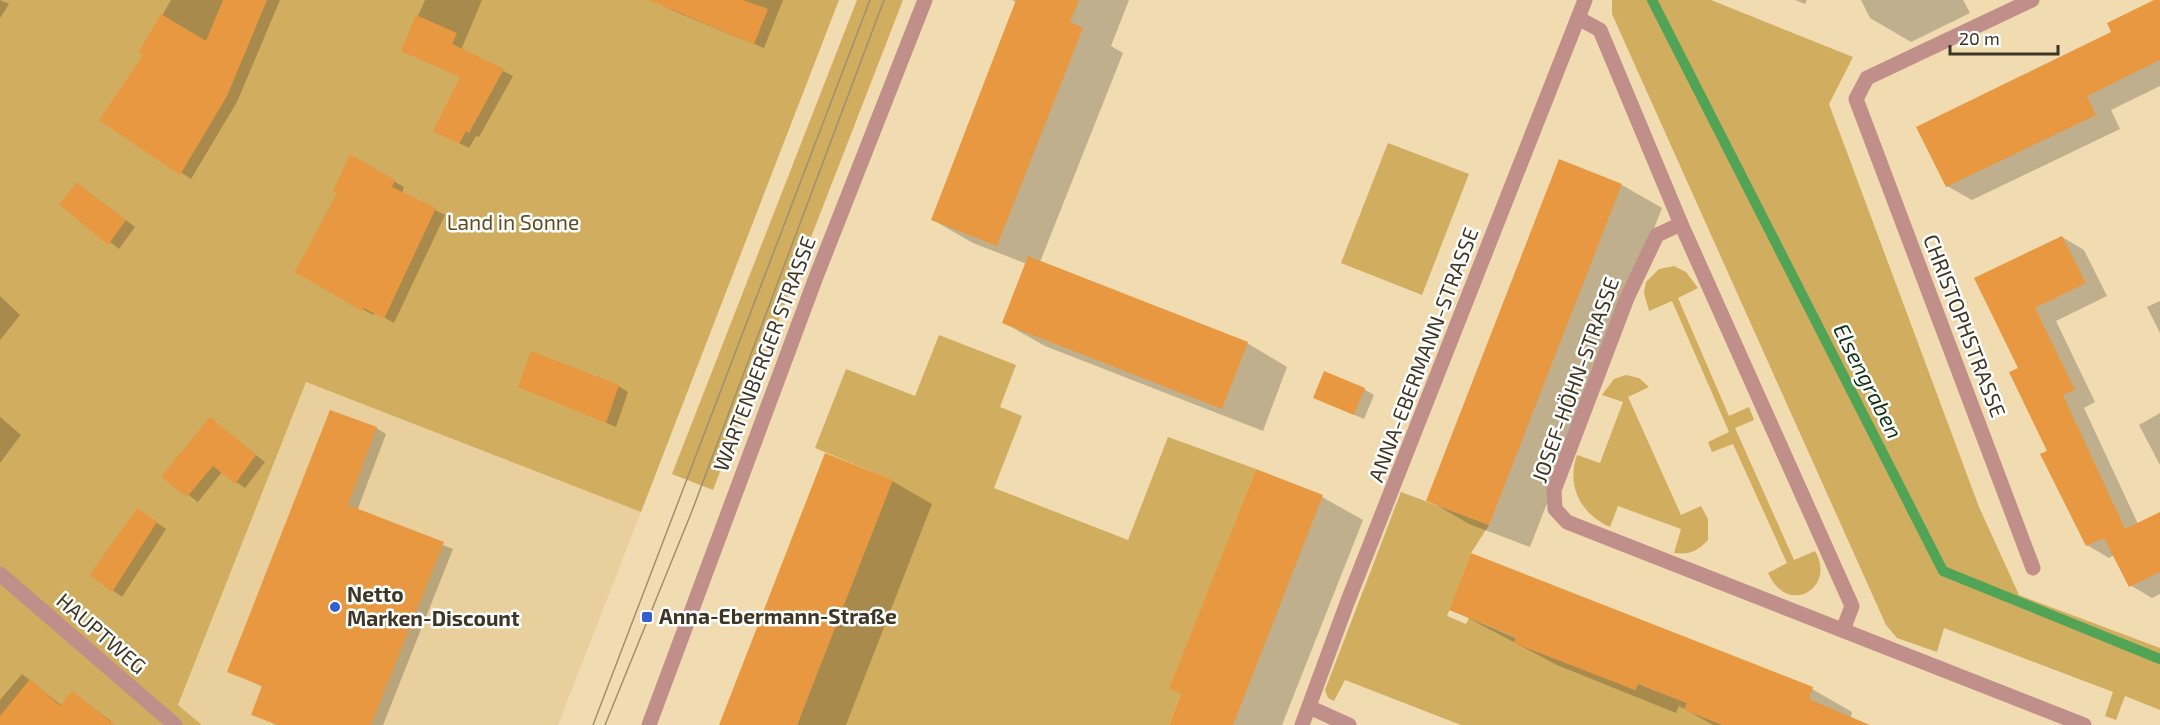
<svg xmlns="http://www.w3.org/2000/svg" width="2160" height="725" viewBox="0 0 2160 725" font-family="'Exo 2',sans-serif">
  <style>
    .built { fill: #e8cf9c }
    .green { fill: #d1ad5f }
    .shadow { fill: #0003 }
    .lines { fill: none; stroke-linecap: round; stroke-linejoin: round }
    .stream { stroke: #51a356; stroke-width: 10 }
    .building { fill: #e79841 }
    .minor { stroke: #c18f8a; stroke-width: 15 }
    .tram { stroke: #9f8f70; stroke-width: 1.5 }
    .poi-dot { fill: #355fcf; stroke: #fff; stroke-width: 2 }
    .labels { text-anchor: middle; stroke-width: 5; stroke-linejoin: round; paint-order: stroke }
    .park-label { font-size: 21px; fill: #5f4b1f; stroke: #fff }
    .street-label { font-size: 21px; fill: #3e3624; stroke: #fff }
    .poi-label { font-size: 21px; font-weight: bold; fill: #3e3624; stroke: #fff; text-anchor: start }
    .water-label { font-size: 22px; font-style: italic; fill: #123415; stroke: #fff }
  </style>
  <rect width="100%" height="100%" fill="#f1dbb0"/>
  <polygon class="built" points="306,382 641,512 558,725 202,725 178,706"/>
  <g class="green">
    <polygon points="0,0 839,0 641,512 306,382 178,705 202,725 0,725"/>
    <polygon points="857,0 903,0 713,490 672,474"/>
    <polygon points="1612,0 1711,0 1853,57 1829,104 1979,507 2019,595 2160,648 2160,710 2125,696 2116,720 2105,716 2113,692 1944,628 1937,652 1897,638 1886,625 1612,14"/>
    <polygon points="1388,143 1469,174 1422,295 1341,263"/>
    <path d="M1674 266 1686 272 1698 288 1678 298 1729 416 1749 407 1754 420 1735 428 1794 560 1815 551C1837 587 1788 618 1768 573L1787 563 1733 444 1712 452 1708 442 1729 432 1672 301 1649 311 1644 293 1646 282 1659 269Z"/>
    <polygon points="939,335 1016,365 1000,407 1022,416 994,488 1128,540 1168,437 1256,469 1170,688 1181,693 1169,725 797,725 892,480 815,448 846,369 915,396"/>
    <path d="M1626 375 1639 378 1649 387 1628 397 1681 515 1701 506 1708 519V540C1698 551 1689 555 1674 553L1681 529 1618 506 1610 527C1581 514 1566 486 1577 455L1600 463 1623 402 1602 395 1614 379Z"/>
    <polygon points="1401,492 1489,525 1471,553 1447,616 1466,624 1469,618 1635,690 1638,684 1687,703 1684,710 1744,725 1461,725 1345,680 1334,701 1328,698 1325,690"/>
  </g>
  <g class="shadow">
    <polygon points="0,0 9,4 0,18"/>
    <polygon points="171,0 280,0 237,102 191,179 101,119 145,55 141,52"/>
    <polygon points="425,0 482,0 461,50 513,76 479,137 476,136 469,148 445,136 462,77 403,50"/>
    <polygon points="668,0 783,0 764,48 676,12 666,7"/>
    <polygon points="1012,0 1129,0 1111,46 1123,53 1040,262 1247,343 1287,367 1263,431 1045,346 1004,323 1027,264 973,243 933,220 1017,3"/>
    <polygon points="1795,0 1807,0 1805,4"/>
    <polygon points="1861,0 1963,0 1970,13 1911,42 1870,18"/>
    <polygon points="2160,0 2160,86 2111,110 2120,129 1972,200 1947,186 2113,33"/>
    <polygon points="351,156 404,187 402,193 445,215 394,323 375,312 373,315 297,271 339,193"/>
    <polygon points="1622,185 1662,208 1530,547 1469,524 1428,500"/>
    <polygon points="87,191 135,227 119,249 61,203"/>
    <polygon points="2062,237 2084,250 2107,296 2056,321 2095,402 2084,408 2138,524 2160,514 2160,594 2152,598 2130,585 2114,555 2109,558 2087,545 2020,368 1976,279"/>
    <polygon points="0,296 20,315 0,340"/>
    <polygon points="2160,301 2160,333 2147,307"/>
    <polygon points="520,386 618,386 628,392 616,427"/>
    <polygon points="1364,389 1374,395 1364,419 1315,398"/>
    <polygon points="2160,413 2160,465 2139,425"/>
    <polygon points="0,417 21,435 0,463"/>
    <polygon points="210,419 265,462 245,488 222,472 198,502 163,476"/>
    <polygon points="376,428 386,434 357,511 453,549 383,725 276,725 253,714 263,687 229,671"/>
    <polygon points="1257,471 1322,497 1363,520 1282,725 1171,725 1183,695 1171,688"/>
    <polygon points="892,481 932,504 846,725 721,725"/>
    <polygon points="147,516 166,529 122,597 92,575"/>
    <polygon points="1451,609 1812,689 1852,712 1851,717 1870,725 1713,725 1679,706 1676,713 1557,665"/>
    <polygon points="22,674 62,706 72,693 111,721 107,725 0,725 0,700"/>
  </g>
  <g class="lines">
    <polyline class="stream" points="1652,0 1943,571 2160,659"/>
  </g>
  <g class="building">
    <polygon points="223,0 267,0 227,96 180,175 99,120 143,55 139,52 161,14 206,41"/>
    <polygon points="649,0 743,0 768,9 754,44"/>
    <polygon points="1016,0 1079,0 1070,22 1083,28 997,246 931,220"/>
    <polygon points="2154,0 2160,0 2160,60 2087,96 2096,115 1946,187 1916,127 2111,32 2107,23"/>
    <polygon points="416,15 457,33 452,44 504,69 469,133 466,131 459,144 433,131 460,77 401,51"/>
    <polygon points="350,154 395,180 392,187 436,208 384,319 364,308 362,311 295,272 337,193 333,191"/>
    <polygon points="1559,159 1622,184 1489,525 1426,501"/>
    <polygon points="77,183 126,220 108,245 59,204"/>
    <polygon points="2062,236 2086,283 2035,308 2075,390 2063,395 2125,529 2160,512 2160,572 2129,587 2104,538 2086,546 2040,454 2047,451 2009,372 2018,368 1974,278"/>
    <polygon points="1028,256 1248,342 1222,409 1002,323"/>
    <polygon points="531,351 619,385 606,423 518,387"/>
    <polygon points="1324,371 1365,388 1354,415 1313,398"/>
    <polygon points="330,410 377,427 348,505 444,542 371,725 278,725 251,715 262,686 227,672"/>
    <polygon points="210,417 256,455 235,484 213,466 187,497 161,477"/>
    <polygon points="825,453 893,480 797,725 719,725"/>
    <polygon points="1256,469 1323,495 1233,725 1169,725 1181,693 1169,689"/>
    <polygon points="137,508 157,522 112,592 90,575"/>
    <polygon points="1471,553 1813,687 1809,699 1869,725 1722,725 1684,710 1687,703 1638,684 1635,690 1514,643 1516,637 1449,610"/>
    <polygon points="30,679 60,706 72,691 115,725 0,725 0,716"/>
  </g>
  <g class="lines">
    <g class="minor">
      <polyline points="1585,0 1578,18 1600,30 1681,224 1852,606 1843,630"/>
      <polyline points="2032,0 1867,78 1856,99 2033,568"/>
      <polyline points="1681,224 1657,235 1627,298 1554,490 1555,509 1567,522 2084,725"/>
      <polyline points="0,574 175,725"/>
      <polyline points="1309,707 1349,725"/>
      <polyline points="649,725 816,277 925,0"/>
      <polyline points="1302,725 1347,603 1578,18"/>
    </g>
    <g class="tram">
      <polyline points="593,725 870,0"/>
      <polyline points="605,725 692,511 884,0"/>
    </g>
  </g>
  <g class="poi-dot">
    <circle cx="335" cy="607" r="6"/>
    <rect x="641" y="611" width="12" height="12" rx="3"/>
  </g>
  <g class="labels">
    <g class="park-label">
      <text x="513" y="230">Land in Sonne</text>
    </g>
    <g class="street-label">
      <text transform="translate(1964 326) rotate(69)" y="7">CHRISTOPHSTRASSE</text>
      <text transform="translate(765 354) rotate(-69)" y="7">WARTENBERGER STRASSE</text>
      <text transform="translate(1424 355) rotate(-69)" y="7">ANNA-EBERMANN-STRASSE</text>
      <text transform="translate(1576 380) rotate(-70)" y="7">JOSEF-HÖHN-STRASSE</text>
      <text transform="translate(101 634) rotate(41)" y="7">HAUPTWEG</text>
    </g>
    <g class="poi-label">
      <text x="347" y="602">Netto<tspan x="347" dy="24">Marken-Discount</tspan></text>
      <text x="659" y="624">Anna-Ebermann-Straße</text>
    </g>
    <g class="water-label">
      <text transform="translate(1868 381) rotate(63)" y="8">Elsengraben</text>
    </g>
  </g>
  <path d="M1950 45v9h108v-9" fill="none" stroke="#3e3624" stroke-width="3"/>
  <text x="1959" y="45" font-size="18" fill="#3e3624" stroke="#ffffff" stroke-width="4.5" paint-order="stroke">20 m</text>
</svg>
